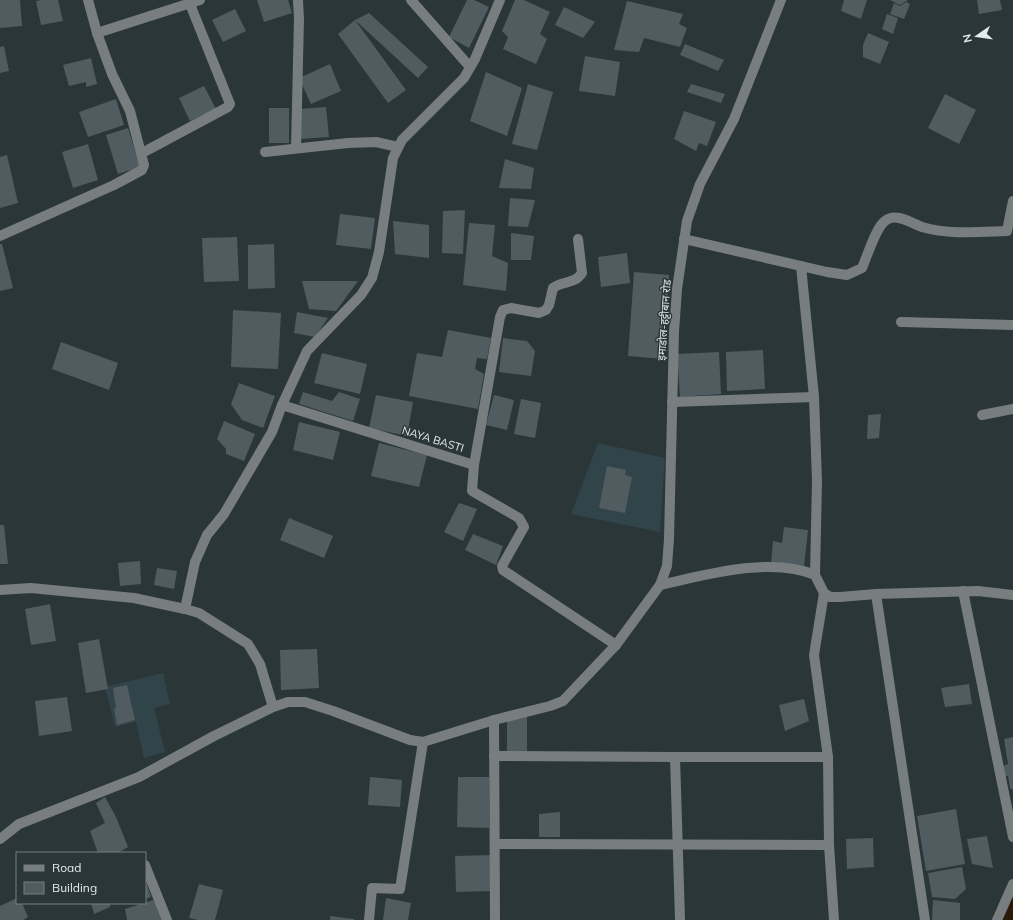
<svg xmlns="http://www.w3.org/2000/svg" width="1013" height="920" viewBox="0 0 1013 920" font-family="Mulish,'Noto Sans Devanagari',sans-serif">
  <style>
    .built { fill: #314449 }
    .lines { fill: none; stroke-linecap: round; stroke-linejoin: round }
    .river { stroke: #2b1a07; stroke-width: 35 }
    .building { fill: #505c5f }
    .minor { stroke: #787e7f; stroke-width: 10 }
    .labels { text-anchor: middle; stroke-width: 3; stroke-linejoin: round; paint-order: stroke }
    .street-label { font-size: 11px; fill: #e4ebed; stroke: #2b3639 }
  </style>
  <rect width="100%" height="100%" fill="#2b3639"/>
  <g class="built">
    <polygon points="598,443 665,458 660,532 571,514"/>
    <polygon points="163,673 170,704 154,708 165,752 144,758 136,722 115,727 105,687"/>
  </g>
  <g class="lines">
    <polyline class="river" points="1010,920 1013,914"/>
  </g>
  <g class="building">
    <polygon points="0,0 20,0 22,26 0,28"/>
    <polygon points="41,0 58,0 63,21 41,25 36,1"/>
    <polygon points="257,0 288,0 292,13 264,22"/>
    <polygon points="467,0 474,0 489,7 469,48 449,37"/>
    <polygon points="515,0 524,0 550,12 540,34 547,39 536,64 503,49 508,37 502,31"/>
    <polygon points="844,0 867,0 861,19 841,11"/>
    <polygon points="890,0 908,0 900,5"/>
    <polygon points="977,0 1000,0 1002,10 979,14"/>
    <polygon points="627,1 683,14 679,24 687,28 680,47 644,38 639,52 614,50"/>
    <polygon points="906,2 910,4 904,19 890,14 894,3 900,6"/>
    <polygon points="564,7 595,22 583,38 555,25"/>
    <polygon points="235,9 246,31 223,42 212,20"/>
    <polygon points="369,13 428,67 418,78 355,20 406,90 388,103 338,34 355,20"/>
    <polygon points="887,14 898,18 893,34 882,29"/>
    <polygon points="868,33 889,42 880,64 863,57 863,45"/>
    <polygon points="685,44 724,60 718,71 680,55"/>
    <polygon points="4,46 9,71 0,73 0,47"/>
    <polygon points="585,56 620,62 615,96 579,91"/>
    <polygon points="91,58 97,84 86,87 86,82 69,86 63,65"/>
    <polygon points="330,64 341,91 311,104 299,78"/>
    <polygon points="486,72 522,88 507,136 470,121"/>
    <polygon points="528,84 553,92 537,150 512,144"/>
    <polygon points="691,84 725,94 721,103 687,92"/>
    <polygon points="204,86 216,109 190,121 179,98"/>
    <polygon points="945,94 976,110 959,144 928,128"/>
    <polygon points="116,99 124,125 88,137 79,112"/>
    <polygon points="326,107 329,137 301,139 298,109"/>
    <rect x="269" y="108" width="20" height="35"/>
    <polygon points="684,111 716,122 707,146 699,143 696,151 674,139"/>
    <polygon points="128,128 140,167 118,174 106,135"/>
    <polygon points="88,144 98,180 73,188 62,152"/>
    <polygon points="7,155 18,203 0,208 0,157"/>
    <polygon points="505,159 534,168 531,189 499,188"/>
    <polygon points="510,198 535,200 528,227 508,226"/>
    <polygon points="465,210 463,254 442,253 443,211"/>
    <polygon points="340,214 375,218 371,249 336,245"/>
    <polygon points="393,221 429,225 429,258 395,254"/>
    <polygon points="469,223 495,225 492,256 508,263 506,291 463,285"/>
    <polygon points="511,233 534,236 531,260 511,260"/>
    <polygon points="237,237 239,281 204,282 202,238"/>
    <polygon points="0,244 2,244 13,288 0,291"/>
    <polygon points="274,244 275,288 248,289 248,245"/>
    <polygon points="627,253 630,283 601,287 598,257"/>
    <polygon points="634,272 669,275 663,359 628,356"/>
    <polygon points="302,281 358,281 336,311 309,309"/>
    <polygon points="233,310 281,313 278,369 231,367"/>
    <polygon points="297,312 328,318 315,337 294,333"/>
    <polygon points="448,330 491,338 487,359 477,358 475,369 484,374 478,409 409,396 417,353 442,357"/>
    <polygon points="503,338 527,341 535,351 531,376 499,372"/>
    <polygon points="61,342 118,363 109,390 52,369"/>
    <polygon points="763,350 765,389 727,391 726,352"/>
    <polygon points="719,352 721,394 680,397 677,354"/>
    <polygon points="322,353 367,364 360,394 314,383"/>
    <polygon points="239,383 275,396 263,428 242,420 231,404"/>
    <polygon points="303,392 332,401 339,392 360,399 353,421 299,404"/>
    <polygon points="376,395 413,402 407,436 369,428"/>
    <polygon points="494,395 514,400 507,430 486,425"/>
    <polygon points="521,399 541,403 535,438 514,434"/>
    <polygon points="881,414 879,438 867,439 868,415"/>
    <polygon points="224,421 255,434 244,461 226,454 226,449 217,439"/>
    <polygon points="299,422 340,432 333,460 293,450"/>
    <polygon points="379,443 427,455 419,487 371,476"/>
    <polygon points="607,466 626,470 625,475 632,477 625,513 599,508"/>
    <polygon points="459,503 477,509 463,541 444,532"/>
    <polygon points="289,518 333,536 324,558 280,540"/>
    <polygon points="0,525 4,525 8,564 0,564"/>
    <polygon points="784,527 808,530 804,567 771,563 773,541 782,543"/>
    <polygon points="473,534 503,546 496,565 465,550"/>
    <polygon points="140,561 141,584 120,586 118,563"/>
    <polygon points="157,568 177,571 174,589 154,585"/>
    <polygon points="50,604 56,641 31,645 25,609"/>
    <polygon points="99,639 108,689 86,693 78,643"/>
    <polygon points="317,649 319,688 281,690 280,650"/>
    <polygon points="969,684 972,704 945,707 941,688"/>
    <polygon points="127,685 135,720 117,725 114,709 116,708 113,688"/>
    <polygon points="67,697 72,731 39,736 35,701"/>
    <polygon points="804,699 809,721 785,731 779,705"/>
    <polygon points="527,714 527,755 507,755 507,717"/>
    <polygon points="1013,737 1013,790 1010,788 1008,776 1003,777 1003,766 1008,764 1004,739"/>
    <polygon points="370,777 402,780 400,807 368,805"/>
    <polygon points="458,777 489,777 489,828 457,827"/>
    <polygon points="105,797 116,817 128,847 118,853 98,853 90,831 105,823 96,803"/>
    <polygon points="956,809 965,864 926,871 917,816"/>
    <polygon points="560,812 560,837 539,837 539,814"/>
    <polygon points="987,836 993,868 972,864 967,839"/>
    <polygon points="873,838 874,867 847,869 846,839"/>
    <polygon points="493,855 494,891 456,892 455,856"/>
    <polygon points="962,867 966,889 955,899 932,897 928,873"/>
    <polygon points="147,884 151,897 145,899 145,885"/>
    <polygon points="199,884 223,890 215,920 198,920 189,918"/>
    <polygon points="17,898 17,903 22,903 28,917 23,920 0,920 0,906"/>
    <polygon points="386,898 411,903 408,920 383,920"/>
    <polygon points="153,900 156,904 162,920 127,920 125,909"/>
    <polygon points="933,900 960,903 960,920 932,920"/>
    <polygon points="91,903 110,903 110,907 94,914"/>
    <polygon points="330,916 354,919 354,920 330,920"/>
  </g>
  <g class="lines">
    <g class="minor">
      <polyline points="411,0 470,67"/>
      <polyline points="97,33 200,0"/>
      <polyline points="296,148 299,19 298,0"/>
      <polyline points="265,152 348,143 376,142 398,147"/>
      <polyline points="142,153 228,107 230,104 190,4"/>
      <polyline points="0,236 114,185 142,170 144,165 130,111 112,74 97,33 88,0"/>
      <path d="M684 239 827 272 847 275 862 268C867 257 876 227 885 221 896 212 911 223 922 227 949 235 979 232 1007 231L1013 201"/>
      <polyline points="901,322 1013,325"/>
      <polyline points="814,397 817,481 815,575"/>
      <polyline points="672,402 814,397 801,266"/>
      <polyline points="282,405 474,465 472,491 519,518 524,527 502,566 503,570 616,645"/>
      <polyline points="982,415 1013,409"/>
      <path d="M474 465 500 317 503 310 511 308 539 313 546 310 549 305 553 288C563 280 574 285 582 273L578 239"/>
      <path d="M660 585C705 575 772 556 815 575L824 593 830 597H840L876 594 978 591 1013 595"/>
      <polyline points="0,590 31,588 134,598 185,609 199,613 248,644 260,664 273,707"/>
      <polyline points="963,591 1013,837"/>
      <polyline points="824,593 814,655 828,757 829,845"/>
      <polyline points="876,594 925,920"/>
      <polyline points="185,609 195,562 207,535 224,514 272,432 282,405 307,351 361,295 372,278 379,252 393,158 402,140 464,78 475,59 500,0"/>
      <polyline points="494,720 495,920"/>
      <polyline points="494,756 675,757 680,920"/>
      <polyline points="675,757 828,757"/>
      <polyline points="0,839 19,824 139,777 214,736 273,707 288,702 305,702 333,711 410,740 423,742 494,720 550,706 563,701 616,645 660,585 667,566 669,539 674,332 677,289 687,221 700,184 734,119 781,0"/>
      <polyline points="495,844 829,845 834,920"/>
      <polyline points="145,865 167,920"/>
      <polyline points="369,920 372,888 400,889 423,742"/>
      <polyline points="997,920 1013,884"/>
    </g>
  </g>
  <g class="labels">
    <g class="street-label">
      <text transform="translate(664 320) rotate(-86)" y="4">इमाडोल-हट्टीबान रोड</text>
      <text transform="translate(433 439) rotate(17)" y="4">NAYA BASTI</text>
    </g>
  </g>
  <rect x="16" y="852" width="130" height="52" fill="#2b3639" stroke="#757e81"/>
  <rect x="24" y="865" width="20" height="6" fill="#787e7f" stroke="#757e81"/>
  <text x="52" y="872" font-size="12" fill="#e4ebed">Road</text>
  <rect x="24" y="882" width="20" height="12" fill="#505c5f" stroke="#757e81"/>
  <text x="52" y="892" font-size="12" fill="#e4ebed">Building</text>
  <g transform="translate(977 36) rotate(257)" stroke="#2b3639" stroke-width="3" paint-order="stroke">
  <path d="M0-3L7 15L0 10L-7 15Z" fill="#e4ebed"/>
  <text y="-6" font-size="11" font-weight="bold" text-anchor="middle" fill="#e4ebed">N</text>
  </g>
</svg>
